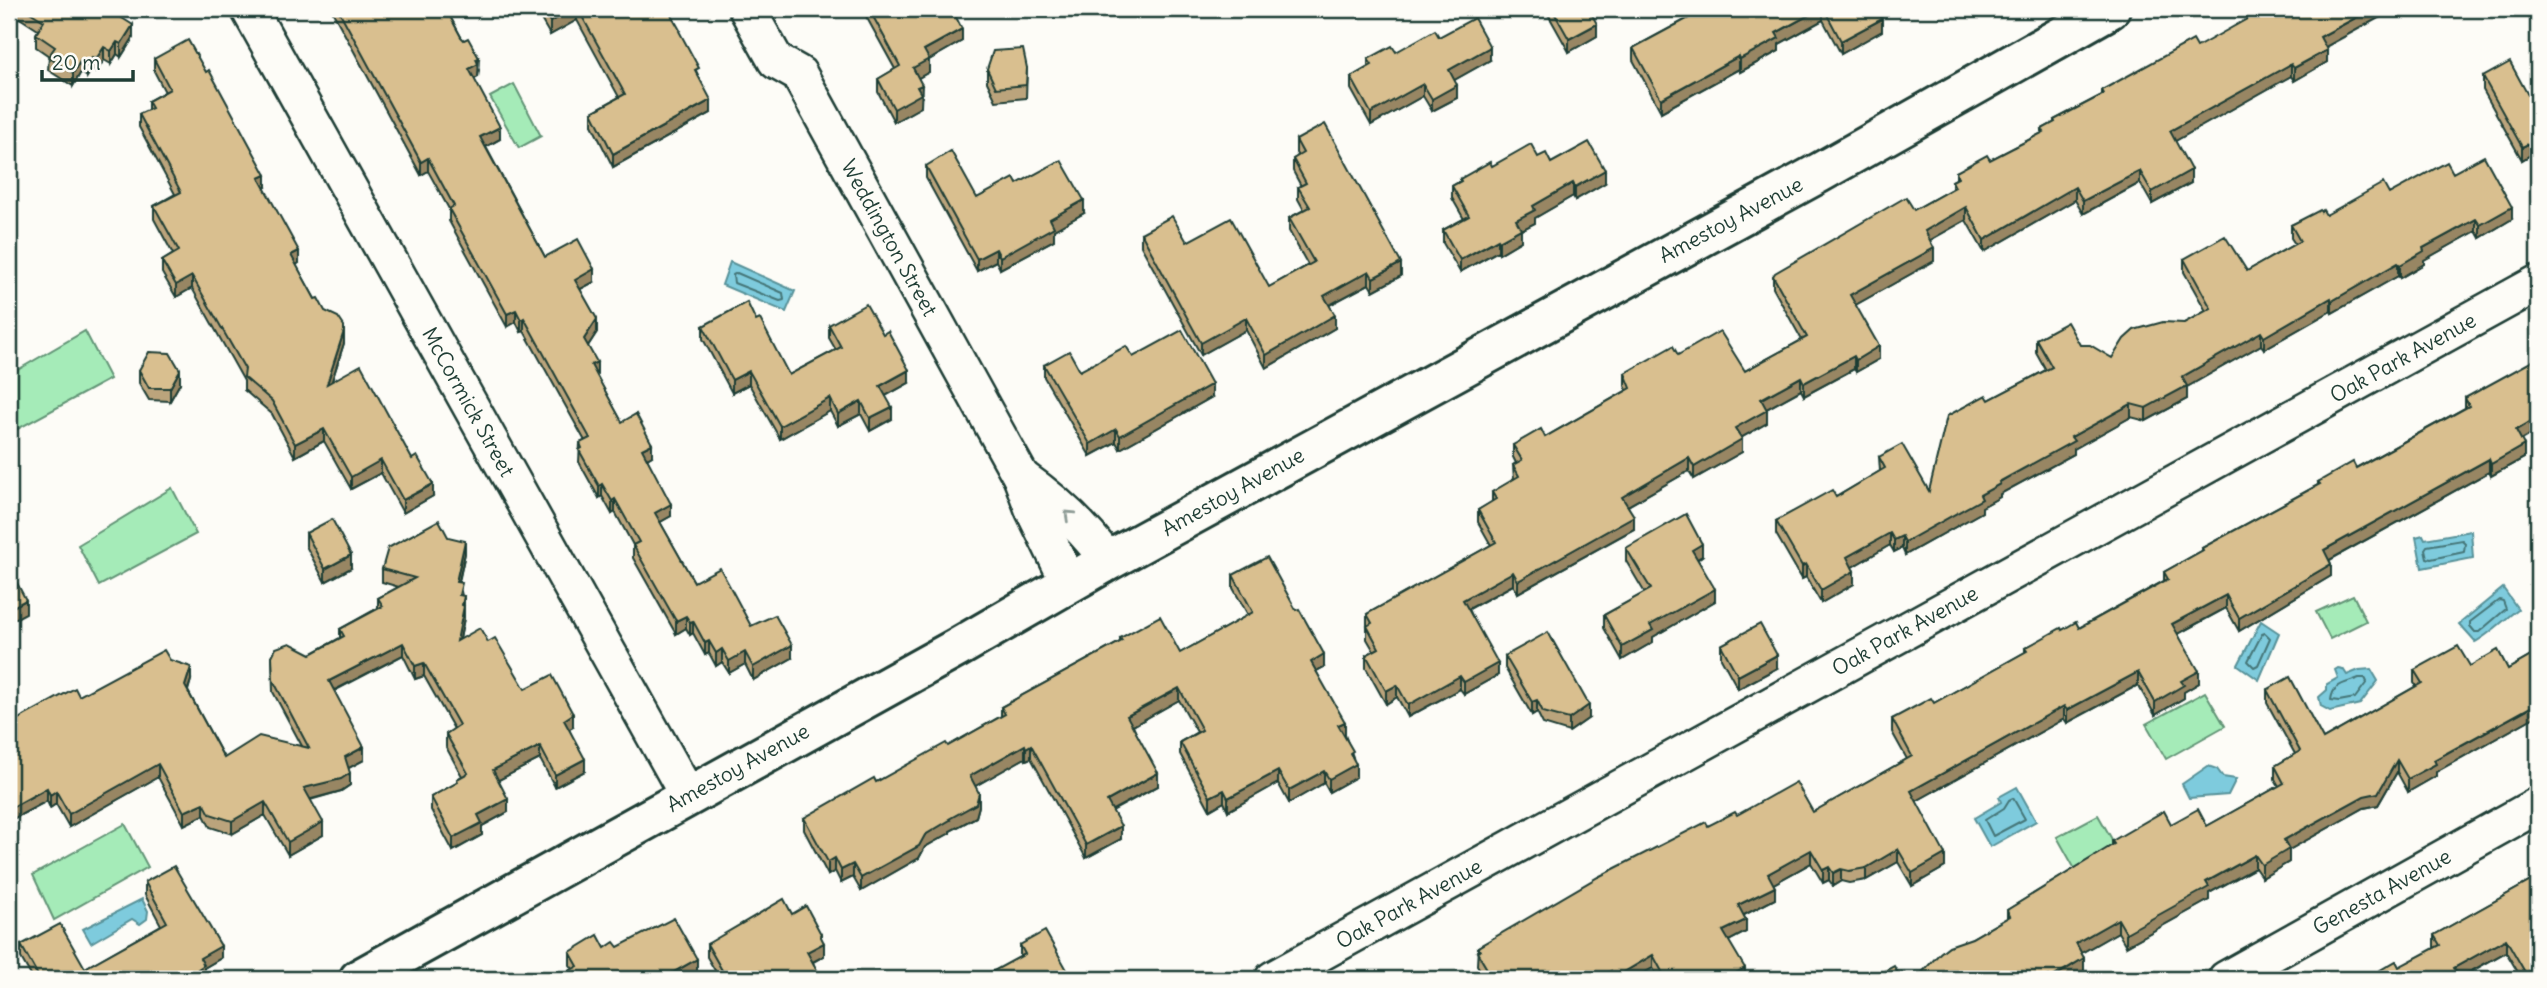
<svg xmlns="http://www.w3.org/2000/svg" width="2547" height="988" viewBox="0 0 2547 988" font-family="Delius,sans-serif">
  <style>
    .green { fill: #a5ebb8; stroke: #629476; stroke-width: 2 }
    .water { fill: #7ecbdd; stroke: #589299; stroke-width: 2 }
    .lines { fill: none; stroke-linecap: round; stroke-linejoin: round }
    .shore { stroke: #457678; stroke-width: 2 }
    .street-casing { stroke: #1f3d34; stroke-width: 40 }
    .secondary-casing { stroke: #1f3d34; stroke-width: 44 }
    .street { stroke: #fdfcf7; stroke-width: 35 }
    .secondary { stroke: #fdfcf7; stroke-width: 38 }
    .wall { fill: #bba47b; stroke: #1f3d34; stroke-width: 2 }
    .shaded-wall { fill: #988664; stroke: #1f3d34; stroke-width: 2 }
    .building { fill: #d9bf8f; stroke: #1f3d34; stroke-width: 2 }
    .oneway { stroke: #8e9c96 }
    .labels { text-anchor: middle; stroke-width: 5; stroke-linejoin: round; paint-order: stroke }
    .street-label { font-size: 21px; fill: #1f3d34; stroke: #fdfcf7 }
  </style>
  <rect width="100%" height="100%" fill="#fdfcf7"/>
  <filter id="ink" filterUnits="userSpaceOnUse"><feTurbulence type="fractalNoise" baseFrequency=".0143" numOctaves="2"/><feDisplacementMap in="SourceGraphic" scale="14" xChannelSelector="R" yChannelSelector="G"/><feConvolveMatrix kernelMatrix="1 2 1 2 8 2 1 2 1" color-interpolation-filters="sRGB"/></filter>
  <g filter="url(#ink)">
    <g class="green">
      <polygon points="514,84 541,136 519,148 490,97"/>
      <polygon points="85,331 110,379 14,431 9,422 9,375"/>
      <polygon points="172,488 196,534 99,586 78,545"/>
      <polygon points="2353,595 2366,621 2330,639 2316,612"/>
      <polygon points="2205,692 2225,726 2166,759 2146,724"/>
      <polygon points="2098,815 2117,848 2076,871 2057,837"/>
      <polygon points="125,824 148,867 54,920 33,875"/>
    </g>
    <g class="water">
      <polygon points="730,262 795,291 786,312 722,285"/>
      <polygon points="2471,531 2473,558 2422,568 2416,537 2423,535 2425,539"/>
      <path d="M2503 588 2518 609C2505 619 2487 636 2475 642L2459 624Z"/>
      <polygon points="2261,621 2279,633 2259,680 2238,665"/>
      <polygon points="2338,668 2343,669 2347,675 2359,670 2371,669 2378,681 2360,704 2330,711 2321,706 2319,697 2327,690 2327,684 2338,678 2335,670"/>
      <polygon points="2208,766 2217,769 2223,777 2236,779 2228,795 2189,798 2182,784"/>
      <polygon points="2017,787 2036,821 1990,847 1974,818 2001,802 1999,797"/>
      <polygon points="142,899 148,911 147,919 140,924 132,919 91,943 83,929"/>
    </g>
    <g class="lines">
      <g class="shore">
        <polygon points="737,273 783,293 784,300 780,301 734,283 733,275"/>
        <polygon points="2462,540 2465,543 2464,552 2431,559 2427,558 2425,549 2427,546"/>
        <polygon points="2499,600 2503,601 2506,609 2479,632 2475,632 2470,626 2470,622"/>
        <polygon points="2265,633 2270,638 2258,665 2254,667 2248,661 2262,634"/>
        <path d="M2359 678H2365L2367 682 2355 698 2339 701 2331 700C2333 683 2345 684 2359 678Z"/>
        <polygon points="2013,798 2025,819 1993,836 1985,820 2004,808 2009,800"/>
      </g>
      <g class="street-casing">
        <g id="street">
          <polyline points="249,9 688,796"/>
          <polyline points="747,9 776,61 799,74 1021,477 1033,509 1069,583"/>
          <path d="M1021 477C1055 501 1084 527 1108 561"/>
          <polyline points="1273,979 2538,283"/>
          <polyline points="2226,979 2538,805"/>
        </g>
      </g>
      <g class="secondary-casing">
        <polyline id="secondary" points="359,979 957,648 1108,561 1819,173 2110,9"/>
      </g>
      <use href="#street" class="street"/>
      <use href="#secondary" class="secondary"/>
    </g>
    <g class="wall">
      <polygon points="12,9 124,9 119,16 133,38 121,57 117,54 111,64 104,60 96,72 92,69 87,77 81,72 73,86 48,70 49,56 36,47 36,34 38,30 12,13"/>
      <polygon points="331,9 446,9 479,70 478,77 474,79 500,139 486,147 545,257 594,282 580,289 597,332 588,346 596,375 622,422 652,456 647,459 671,516 660,522 694,582 792,658 753,680 745,664 729,673 722,662 716,666 709,653 705,655 693,633 690,635 686,628 676,634 633,558 633,545 615,512 612,514 602,496 599,498 579,462 580,443 585,441 524,331 521,332 516,322 507,327 449,221 449,209 428,171 421,175"/>
      <polygon points="535,9 668,9 699,77 711,113 613,167 592,125 592,112 619,97 577,20 550,35"/>
      <polygon points="862,9 952,9 962,41 929,60 929,72 918,78 922,97 921,98 921,107 894,122 878,92 878,79 895,69"/>
      <polygon points="1545,9 1589,9 1597,36 1569,52"/>
      <polygon points="1698,9 1891,9 1880,14 1882,31 1841,54 1823,20 1779,44 1779,51 1740,72 1739,69 1661,112 1633,60 1633,48 1698,13"/>
      <polygon points="1439,37 1490,60 1454,80 1457,98 1432,111 1423,96 1371,125 1351,89 1351,77 1368,67 1368,59 1396,52"/>
      <polygon points="2197,47 2325,47 2327,62 2294,81 2291,76 2175,141 2191,183 2152,204 2140,183 2083,214 2075,200 1984,252 1966,220 1930,240 1934,261 1855,305 1879,359 1856,372 1854,369 1804,396 1801,390 1766,409 1767,423 1741,438 1742,452 1694,479 1689,471 1628,506 1634,529 1518,593 1513,585 1469,609 1498,675 1464,694 1460,689 1408,717 1397,697 1386,704 1366,668 1366,655 1374,651 1367,639 1367,614 1491,545 1478,522 1478,510 1492,502 1492,492 1514,480 1513,465 1516,463 1513,457 1513,445 1545,437 1627,390 1625,386 1625,373 1678,355 1745,371 1802,340 1773,288 1773,276 1914,210 1952,189 1952,181 1956,179 1956,172 1990,160 2042,133 2042,129 2054,123 2054,120 2102,95 2102,90"/>
      <polygon points="154,59 266,187 264,188 299,263 296,265 315,299 344,343 332,381 433,496 403,513 381,473 351,489 324,441 295,457 272,414 244,390 244,381 192,288 176,297 162,273 162,261 173,254 154,219 154,206 175,194 139,127 139,114 148,110 148,101 165,92 154,71"/>
      <polygon points="1027,68 1026,98 996,101 987,82 987,69"/>
      <polygon points="2483,77 2529,97 2538,92 2538,164 2532,154 2522,160 2483,90"/>
      <polygon points="1296,140 1401,276 1373,291 1369,284 1329,305 1335,328 1266,368 1246,330 1201,355 1141,246 1141,233 1187,242 1269,287 1308,265 1289,231 1289,218 1304,210 1298,199 1298,187 1301,186 1293,171 1293,159 1298,156 1296,153"/>
      <polygon points="1538,157 1551,163 1605,183 1575,200 1573,196 1535,218 1535,223 1521,230 1521,241 1499,254 1498,251 1460,272 1443,243 1443,230 1464,219 1452,198 1452,186 1460,181 1460,179 1492,166"/>
      <polygon points="926,166 977,198 1017,184 1084,213 1054,230 1054,240 1000,269 996,261 977,271 926,178"/>
      <polygon points="2453,173 2512,219 2480,238 2476,231 2424,260 2424,264 2400,278 2398,276 2332,313 2331,311 2264,349 2261,345 2187,387 2187,399 2146,421 2131,417 2074,449 2074,454 2000,494 2000,497 1982,507 1982,512 1905,555 1902,548 1894,552 1890,545 1852,567 1854,584 1821,603 1806,577 1802,579 1776,534 1776,521 1836,497 1880,471 1879,457 1929,491 1989,400 2046,370 2036,352 2036,339 2080,345 2112,358 2184,323 2206,311 2184,272 2184,259 2247,271 2295,244 2291,238 2291,225 2321,212 2326,215"/>
      <polygon points="756,321 789,375 836,350 829,338 829,325 909,383 885,396 892,419 870,431 861,414 838,426 830,411 780,439 749,384 732,393 703,339 703,326"/>
      <polygon points="1133,357 1212,397 1120,449 1116,442 1090,456 1044,377 1044,365 1080,371"/>
      <polygon points="139,370 180,383 170,401 149,400 139,383"/>
      <polygon points="2465,398 2521,440 2524,458 2491,476 2489,472 2330,560 2331,576 2239,631 2226,608 2178,634 2199,683 2184,692 2184,698 2155,715 2138,685 2067,723 2064,719 1916,801 1945,867 1912,886 1898,862 1866,880 1849,883 1841,881 1833,886 1829,880 1823,883 1811,863 1773,884 1775,899 1744,915 1746,932 1728,941 1745,979 1659,979 1653,968 1633,979 1486,979 1477,965 1478,947 1708,826 1737,815 1813,812 1907,759 1892,732 1892,719 1934,703 2025,652 2025,648 2062,630 2079,628 2164,581 2164,572 2202,551 2202,548 2318,485 2318,482 2356,468 2465,408"/>
      <polygon points="306,533 351,568 325,582 306,546"/>
      <polygon points="448,537 465,553 459,582 462,596 464,596 464,618 460,639 488,642 525,689 573,727 569,729 585,771 555,787 540,759 498,780 508,812 482,826 482,835 453,851 431,810 431,797 457,783 457,779 462,776 446,747 446,734 454,729 424,676 415,679 403,655 334,691 364,760 348,768 350,785 341,791 310,800 323,835 288,855 265,815 232,834 210,827 204,815 184,825 158,777 69,827 56,804 50,808 47,801 9,821 79,696 191,680 188,691 224,758 302,746 273,692 272,656 311,654 340,638 340,629 378,608 378,598 399,587 382,582 382,569"/>
      <polygon points="1626,548 1702,556 1698,559 1715,601 1653,637 1653,642 1622,660 1604,628 1604,615 1645,593 1626,561"/>
      <polygon points="1233,575 1324,667 1316,671 1345,735 1353,757 1356,777 1329,792 1324,783 1289,803 1278,783 1228,811 1224,802 1210,810 1180,754 1180,742 1197,732 1179,700 1133,726 1158,786 1112,811 1121,839 1086,858 1031,758 1026,760 1025,758 975,786 979,806 976,817 950,831 950,833 925,847 919,858 861,891 853,877 841,883 835,871 828,875 804,830 804,818 948,746 1001,716 1001,707 1120,642 1120,638 1180,653 1248,615 1233,588"/>
      <polygon points="1721,645 1777,668 1738,689 1721,658"/>
      <polygon points="2538,652 2538,715 2436,772 2436,776 2408,792 2397,772 2378,805 2364,808 2289,850 2289,862 2262,878 2255,868 2209,893 2209,900 2126,946 2118,932 2081,953 2084,971 2071,979 1916,979 1972,938 2007,918 2007,910 2112,846 2112,841 2171,824 2207,826 2279,786 2275,779 2275,766 2295,754 2267,703 2267,690 2323,739 2416,686 2414,683 2414,670 2470,666 2508,669"/>
      <polygon points="1505,656 1589,718 1569,732 1543,724 1537,712 1532,715 1505,668"/>
      <polygon points="2538,877 2538,979 2522,979 2506,952 2460,978 2434,948 2434,935"/>
      <polygon points="145,882 221,958 204,968 204,978 201,979 33,979 21,958 21,945 85,968 161,925 145,895"/>
      <polygon points="792,914 821,939 824,956 813,962 818,979 720,979 707,957 707,944"/>
      <polygon points="1020,945 1070,979 1020,957"/>
      <polygon points="618,947 697,972 684,979 555,979 573,969 570,965 570,952"/>
    </g>
    <g class="shaded-wall">
      <polygon points="116,9 124,9 114,25 114,13"/>
      <polygon points="575,9 577,9 577,20 550,35 550,22"/>
      <polygon points="1820,9 1823,9 1823,20 1779,44 1779,51 1740,72 1740,59 1776,33"/>
      <polygon points="1875,9 1891,9 1875,17"/>
      <polygon points="2372,9 2395,9 2320,50 2320,37"/>
      <polygon points="1882,19 1882,31 1841,54 1841,41"/>
      <polygon points="1597,24 1597,36 1569,52 1569,39"/>
      <polygon points="133,25 133,38 121,57 121,44"/>
      <polygon points="962,29 962,41 929,60 929,72 913,81 913,68 924,50"/>
      <polygon points="117,42 117,54 111,64 111,51"/>
      <polygon points="104,47 104,60 96,72 96,59"/>
      <polygon points="1490,47 1490,60 1449,83 1449,70"/>
      <polygon points="2327,50 2327,62 2294,81 2294,68"/>
      <polygon points="1739,56 1739,69 1661,112 1661,99"/>
      <polygon points="92,57 92,69 87,77 87,64"/>
      <polygon points="479,58 478,77 469,82 469,69 476,59"/>
      <polygon points="81,60 81,72 73,86 73,73"/>
      <polygon points="2291,64 2291,76 2170,144 2170,131"/>
      <polygon points="1423,84 1423,96 1371,125 1371,113"/>
      <polygon points="922,85 921,107 894,122 894,109 917,87"/>
      <polygon points="1457,85 1457,98 1432,111 1432,99"/>
      <polygon points="711,100 711,113 613,167 613,154"/>
      <polygon points="500,127 500,139 480,150 480,137"/>
      <polygon points="2532,142 2532,154 2522,160 2522,147"/>
      <polygon points="428,158 428,171 421,175 421,162"/>
      <polygon points="1605,170 1605,183 1575,200 1575,187"/>
      <polygon points="2191,170 2191,183 2152,204 2152,192"/>
      <polygon points="2140,171 2140,183 2083,214 2083,201"/>
      <polygon points="266,175 266,187 259,191 259,178"/>
      <polygon points="1573,183 1573,196 1535,218 1535,223 1521,230 1521,241 1499,254 1499,241 1516,220 1533,206"/>
      <polygon points="2075,187 2075,200 1984,252 1984,240"/>
      <polygon points="1084,200 1084,213 1054,230 1054,240 1000,269 1000,257 1050,219"/>
      <polygon points="1966,207 1966,220 1925,243 1925,231"/>
      <polygon points="2512,207 2512,219 2480,238 2480,225"/>
      <polygon points="2476,219 2476,231 2424,260 2424,264 2400,278 2400,265 2423,248"/>
      <polygon points="1498,239 1498,251 1460,272 1460,260"/>
      <polygon points="1934,248 1934,261 1850,308 1850,295"/>
      <polygon points="996,249 996,261 977,271 977,259"/>
      <polygon points="299,251 299,263 291,268 291,255"/>
      <polygon points="1401,263 1401,276 1373,291 1373,278"/>
      <polygon points="2398,263 2398,276 2332,313 2332,301"/>
      <polygon points="594,269 594,282 575,292 575,280"/>
      <polygon points="1369,271 1369,284 1324,308 1324,296"/>
      <polygon points="192,276 192,288 176,297 176,285"/>
      <polygon points="2331,298 2331,311 2264,349 2264,337"/>
      <polygon points="516,310 516,322 507,327 507,314"/>
      <polygon points="1335,315 1335,328 1266,368 1266,355"/>
      <polygon points="524,318 524,331 521,332 521,320"/>
      <polygon points="1246,318 1246,330 1201,355 1201,343"/>
      <polygon points="597,319 597,332 584,352 584,339"/>
      <polygon points="344,331 344,343 327,396 327,384"/>
      <polygon points="2261,332 2261,345 2187,387 2187,399 2146,421 2146,408 2182,377"/>
      <polygon points="1879,346 1879,359 1856,372 1856,360"/>
      <polygon points="1854,356 1854,369 1804,396 1804,383"/>
      <polygon points="597,362 597,374 591,378 591,365"/>
      <polygon points="180,370 180,383 170,401 170,388"/>
      <polygon points="909,370 909,383 880,399 880,386"/>
      <polygon points="749,371 749,384 732,393 732,380"/>
      <polygon points="1801,377 1801,390 1761,412 1761,399"/>
      <polygon points="1212,384 1212,397 1120,449 1120,436"/>
      <polygon points="830,398 830,411 780,439 780,426"/>
      <polygon points="861,401 861,414 838,426 838,414"/>
      <polygon points="2131,404 2131,417 2074,449 2074,454 2000,494 2000,497 1982,507 1982,512 1905,555 1905,542 2071,437"/>
      <polygon points="892,407 892,419 870,431 870,418"/>
      <polygon points="1767,410 1767,423 1735,441 1735,428"/>
      <polygon points="2538,417 2538,430 2516,443 2516,430"/>
      <polygon points="324,429 324,441 295,457 295,444"/>
      <polygon points="1116,429 1116,442 1090,456 1090,444"/>
      <polygon points="1742,439 1742,452 1694,479 1694,467"/>
      <polygon points="652,444 652,456 642,462 642,449"/>
      <polygon points="2524,445 2524,458 2491,476 2491,464"/>
      <polygon points="1689,458 1689,471 1622,509 1622,497"/>
      <polygon points="2489,459 2489,472 2324,563 2324,550"/>
      <polygon points="381,460 381,473 351,489 351,477"/>
      <polygon points="433,484 433,496 403,513 403,500"/>
      <polygon points="602,484 602,496 599,498 599,486"/>
      <polygon points="615,499 615,512 612,514 612,501"/>
      <polygon points="671,504 671,516 655,525 655,513"/>
      <polygon points="1634,516 1634,529 1518,593 1518,581"/>
      <polygon points="1890,533 1890,545 1847,570 1847,557"/>
      <polygon points="1902,536 1902,548 1894,552 1894,540"/>
      <polygon points="465,541 465,553 456,594 456,582"/>
      <polygon points="1702,544 1702,556 1692,562 1692,550"/>
      <polygon points="351,555 351,568 325,582 325,569"/>
      <polygon points="1806,564 1806,577 1802,579 1802,566"/>
      <polygon points="2331,564 2331,576 2239,631 2239,618"/>
      <polygon points="1854,571 1854,584 1821,603 1821,590"/>
      <polygon points="1513,572 1513,585 1463,612 1463,600"/>
      <polygon points="1715,589 1715,601 1653,637 1653,642 1622,660 1622,647 1650,625"/>
      <polygon points="2226,595 2226,608 2172,637 2172,624"/>
      <polygon points="464,596 464,618 457,654 457,641"/>
      <polygon points="26,600 26,613 9,622 9,609"/>
      <polygon points="686,616 686,628 676,634 676,621"/>
      <polygon points="693,621 693,633 690,635 690,622"/>
      <polygon points="709,641 709,653 705,655 705,643"/>
      <polygon points="403,643 403,655 329,693 329,681"/>
      <polygon points="792,645 792,658 753,680 753,667"/>
      <polygon points="722,649 722,662 716,666 716,653"/>
      <polygon points="745,652 745,664 729,673 729,661"/>
      <polygon points="1324,654 1324,667 1311,674 1311,662"/>
      <polygon points="1777,655 1777,668 1738,689 1738,676"/>
      <polygon points="424,663 424,676 415,679 415,666"/>
      <polygon points="1498,663 1498,675 1464,694 1464,682"/>
      <polygon points="191,667 191,680 185,698 185,686"/>
      <polygon points="2199,671 2199,683 2184,692 2184,698 2155,715 2155,702 2181,681"/>
      <polygon points="2138,672 2138,685 2067,723 2067,710"/>
      <polygon points="1460,676 1460,689 1408,717 1408,705"/>
      <polygon points="1397,685 1397,697 1386,704 1386,691"/>
      <polygon points="1179,688 1179,700 1127,729 1127,716"/>
      <polygon points="1537,700 1537,712 1532,715 1532,702"/>
      <polygon points="2538,703 2538,715 2436,772 2436,776 2408,792 2408,779 2434,760"/>
      <polygon points="1589,705 1589,718 1569,732 1569,719"/>
      <polygon points="2064,706 2064,719 1911,804 1911,791"/>
      <polygon points="573,714 573,727 564,732 564,720"/>
      <polygon points="1345,722 1345,735 1338,738 1338,725"/>
      <polygon points="1025,745 1025,758 970,789 970,776"/>
      <polygon points="1031,745 1031,758 1026,760 1026,748"/>
      <polygon points="540,746 540,759 493,783 493,770"/>
      <polygon points="364,747 364,760 345,770 345,757"/>
      <polygon points="585,759 585,771 555,787 555,775"/>
      <polygon points="2397,760 2397,772 2378,805 2364,808 2289,850 2289,862 2262,878 2262,865 2284,840"/>
      <polygon points="158,764 158,777 69,827 69,814"/>
      <polygon points="1356,764 1356,777 1329,792 1329,779"/>
      <polygon points="1278,771 1278,783 1228,811 1228,798"/>
      <polygon points="1324,771 1324,783 1289,803 1289,790"/>
      <polygon points="350,773 350,785 341,791 304,801 304,788"/>
      <polygon points="1158,773 1158,786 1107,813 1107,801"/>
      <polygon points="47,788 47,801 9,821 9,809"/>
      <polygon points="1224,790 1224,802 1210,810 1210,797"/>
      <polygon points="56,791 56,804 50,808 50,795"/>
      <polygon points="979,793 979,806 976,817 950,831 950,833 925,847 919,858 861,891 861,878 949,819"/>
      <polygon points="508,799 508,812 482,826 482,835 453,851 453,838 478,815"/>
      <polygon points="265,802 265,815 232,834 232,821"/>
      <polygon points="204,803 204,815 184,825 184,812"/>
      <polygon points="323,822 323,835 288,855 288,842"/>
      <polygon points="1121,826 1121,839 1086,858 1086,845"/>
      <polygon points="1898,849 1898,862 1866,880 1866,868"/>
      <polygon points="1811,850 1811,863 1768,887 1768,874"/>
      <polygon points="1945,854 1945,867 1912,886 1912,873"/>
      <polygon points="2255,855 2255,868 2209,893 2209,900 2126,946 2126,933 2206,882"/>
      <polygon points="835,858 835,871 828,875 828,862"/>
      <polygon points="853,864 853,877 841,883 841,870"/>
      <polygon points="1829,867 1829,880 1823,883 1823,870"/>
      <polygon points="1841,869 1841,881 1833,886 1833,873"/>
      <polygon points="1775,887 1775,899 1738,918 1738,905"/>
      <polygon points="2118,919 2118,932 2076,956 2076,943"/>
      <polygon points="1746,920 1746,932 1723,944 1723,931"/>
      <polygon points="821,934 821,944 824,943 824,956 807,965 807,952"/>
      <polygon points="2506,939 2506,952 2457,979 2454,968"/>
      <polygon points="221,946 221,958 204,968 204,978 201,979 187,979 200,958"/>
      <polygon points="1653,955 1653,968 1633,979 1614,979 1614,978"/>
      <polygon points="2084,958 2084,971 2071,979 2051,979"/>
      <polygon points="697,959 697,972 684,979 663,979"/>
      <polygon points="1745,968 1745,979 1725,979"/>
      <polygon points="1611,971 1611,979 1596,979"/>
      <polygon points="818,972 818,979 806,979"/>
    </g>
    <g class="building">
      <polygon points="25,9 116,9 114,13 133,25 121,44 117,42 111,51 104,47 96,59 92,57 87,64 81,60 73,73 48,57 55,47 36,34 44,21"/>
      <polygon points="338,9 446,9 461,37 464,40 468,38 479,58 476,59 478,64 469,69 500,127 480,137 545,257 578,239 594,269 575,280 597,319 584,339 597,362 591,365 622,422 636,414 652,444 642,449 671,504 655,513 694,582 720,568 751,626 775,615 792,645 753,667 745,652 729,661 722,649 716,653 709,641 705,643 693,621 690,622 686,616 676,621 633,545 639,542 615,499 612,501 602,484 599,486 579,450 582,448 580,443 590,438 524,318 521,320 516,310 507,314 449,209 454,206 428,158 421,162"/>
      <polygon points="542,9 575,9 550,22"/>
      <polygon points="578,9 668,9 680,30 679,31 699,68 695,70 711,100 613,154 592,112 625,94"/>
      <polygon points="869,9 952,9 962,29 924,50 929,59 913,68 922,85 917,87 921,94 894,109 878,79 900,66"/>
      <polygon points="1552,9 1589,9 1597,24 1569,39"/>
      <polygon points="1699,9 1820,9 1776,33 1779,38 1740,59 1739,56 1661,99 1633,48 1700,12"/>
      <polygon points="1824,9 1877,9 1882,19 1841,41"/>
      <polygon points="2265,9 2372,9 2320,37 2327,50 2294,68 2291,64 2170,131 2191,170 2152,192 2140,171 2083,201 2075,187 1984,240 1966,207 1925,231 1934,248 1850,295 1879,346 1856,360 1854,356 1804,383 1801,377 1761,399 1767,410 1735,428 1742,439 1694,467 1689,458 1622,497 1634,516 1518,581 1513,572 1463,600 1498,663 1464,682 1460,676 1408,705 1397,685 1386,691 1366,655 1379,648 1367,626 1372,623 1367,614 1496,542 1478,510 1496,499 1492,492 1519,476 1513,465 1522,460 1513,445 1541,429 1545,437 1631,388 1625,373 1673,346 1678,355 1720,331 1745,371 1807,337 1773,276 1775,273 1906,197 1914,210 1955,187 1952,181 1958,178 1956,172 1987,155 1990,160 2044,132 2042,129 2055,122 2054,120 2104,94 2102,90 2193,40 2197,47"/>
      <polygon points="1474,18 1490,47 1449,70 1457,85 1432,99 1423,84 1371,113 1351,77 1372,65 1368,59 1392,46 1396,52 1435,30 1439,37"/>
      <polygon points="188,40 206,72 209,70 266,175 259,178 299,251 291,255 315,299 318,298 325,311 338,317 344,326 344,331 327,384 361,365 412,459 417,456 433,484 403,500 381,460 351,477 324,429 295,444 272,401 244,377 245,369 192,276 176,285 162,261 179,251 154,206 181,192 139,114 152,108 148,101 170,89 154,59"/>
      <polygon points="1023,49 1027,68 1026,85 996,88 987,69 993,51"/>
      <polygon points="2510,62 2529,97 2538,92 2538,152 2532,142 2522,147 2483,77"/>
      <polygon points="1325,124 1401,263 1373,278 1369,271 1324,296 1335,315 1266,355 1246,318 1201,343 1141,233 1172,216 1187,242 1231,218 1269,287 1314,262 1289,218 1310,207 1298,187 1306,183 1293,159 1303,153 1296,140"/>
      <polygon points="1589,142 1605,170 1575,187 1573,183 1533,206 1535,210 1516,220 1521,229 1499,241 1498,239 1460,260 1443,230 1469,216 1452,186 1461,181 1460,179 1490,162 1492,166 1531,144 1538,157 1546,153 1551,163"/>
      <polygon points="951,151 977,198 1014,178 1017,184 1061,160 1084,200 1050,219 1054,227 1000,257 996,249 977,259 926,166"/>
      <polygon points="2484,156 2512,207 2480,225 2476,219 2423,248 2424,251 2400,265 2398,263 2332,301 2331,298 2264,337 2261,332 2182,377 2187,386 2146,408 2131,404 2071,437 2074,441 1999,482 2000,484 1980,495 1982,499 1905,542 1902,536 1894,540 1890,533 1847,557 1854,571 1821,590 1806,564 1802,566 1776,521 1832,490 1836,497 1885,468 1879,457 1902,444 1929,491 1947,416 1986,395 1989,400 2052,367 2036,339 2067,322 2080,345 2090,345 2112,358 2124,339 2134,330 2163,322 2184,323 2211,308 2184,259 2225,236 2247,271 2300,241 2291,225 2320,210 2321,212 2323,210 2326,215 2383,183 2389,194 2447,162 2453,173"/>
      <polygon points="747,302 756,321 760,319 789,375 841,347 829,325 866,304 883,334 888,331 909,370 880,386 892,407 870,418 861,401 838,414 830,398 780,426 749,371 732,380 703,326"/>
      <polygon points="1182,330 1212,384 1120,436 1116,429 1090,444 1044,365 1069,351 1080,371 1126,346 1133,357"/>
      <polygon points="149,352 170,353 180,370 170,388 149,388 139,370"/>
      <polygon points="2538,358 2538,417 2516,430 2524,445 2491,464 2489,459 2324,550 2331,564 2239,618 2226,595 2172,624 2199,671 2181,681 2184,685 2155,702 2138,672 2067,710 2064,706 1911,791 1945,854 1912,873 1898,849 1866,868 1849,871 1841,869 1833,873 1829,867 1823,870 1811,850 1768,874 1775,887 1738,905 1746,920 1723,931 1745,968 1725,979 1714,979 1712,977 1708,979 1666,979 1653,955 1614,978 1611,971 1596,979 1493,979 1477,952 1480,951 1478,947 1598,877 1706,822 1708,826 1735,812 1737,815 1796,782 1813,812 1912,756 1892,719 1931,698 1934,703 2027,651 2025,648 2061,628 2062,630 2076,622 2079,628 2168,579 2164,572 2203,550 2202,548 2320,484 2318,482 2353,462 2356,468 2469,406 2465,398"/>
      <polygon points="1686,514 1702,544 1692,550 1715,589 1650,625 1653,630 1622,647 1604,615 1651,589 1626,548"/>
      <polygon points="332,519 351,555 325,569 306,533"/>
      <polygon points="439,520 448,537 465,541 456,582 462,583 459,595 464,596 462,605 464,606 457,641 480,628 488,642 495,638 525,689 552,675 573,714 564,720 585,759 555,775 540,746 493,770 508,799 478,815 482,823 453,838 431,797 458,782 457,779 468,773 446,734 459,725 424,663 415,666 403,643 329,681 364,747 345,757 350,773 341,779 304,788 323,822 288,842 265,802 232,821 210,814 204,803 184,812 158,764 69,814 56,791 50,795 47,788 9,809 9,724 75,688 79,696 164,650 170,660 191,667 185,686 224,758 259,736 309,748 273,680 272,656 276,648 290,643 311,654 344,636 340,629 383,606 378,598 415,578 382,569 388,548"/>
      <polygon points="1267,557 1296,610 1299,609 1324,654 1311,662 1345,722 1338,725 1353,751 1350,753 1356,764 1329,779 1324,771 1289,790 1278,771 1228,798 1224,790 1210,797 1180,742 1202,730 1179,688 1127,716 1158,773 1107,801 1121,826 1086,845 1031,745 1026,748 1025,745 970,776 979,793 976,804 949,819 950,820 925,835 919,846 861,878 853,864 841,870 835,858 828,862 804,818 874,778 876,782 946,743 948,746 1005,714 1001,707 1122,641 1120,638 1160,616 1180,653 1253,612 1233,575"/>
      <polygon points="9,568 26,600 9,609"/>
      <polygon points="1760,624 1777,655 1738,676 1721,645"/>
      <polygon points="1548,632 1589,705 1569,719 1543,712 1537,700 1532,702 1505,656"/>
      <polygon points="2458,646 2470,666 2498,650 2508,669 2538,652 2538,703 2434,760 2436,764 2408,779 2397,760 2378,793 2364,796 2284,840 2289,849 2262,865 2255,855 2206,882 2209,887 2126,933 2118,919 2076,943 2084,958 2051,978 2049,976 2043,979 1916,979 1940,953 1949,946 1972,938 2010,916 2007,910 2114,844 2112,841 2164,811 2171,824 2198,809 2207,826 2284,783 2275,766 2300,751 2267,690 2290,677 2323,739 2422,683 2414,670"/>
      <polygon points="174,866 221,946 200,958 204,965 198,969 200,972 187,979 40,979 21,945 60,924 85,968 167,922 145,882"/>
      <polygon points="2538,877 2538,976 2533,979 2529,979 2506,939 2454,968 2460,979 2365,979 2396,961 2399,967 2440,945 2434,935"/>
      <polygon points="784,899 792,914 806,906 821,934 820,935 824,943 807,952 818,972 806,979 727,979 707,944"/>
      <polygon points="674,918 697,959 663,978 664,979 555,979 578,966 570,952 598,935 605,948 614,942 618,947"/>
      <polygon points="1045,931 1070,975 1064,978 1064,979 979,979 1025,954 1020,945"/>
      <polygon points="1894,966 1899,975 1904,972 1908,979 1870,979"/>
      <polygon points="503,974 506,979 494,979"/>
    </g>
    <defs><path id="oneway-chevron" d="M-2-3.5L2.5 0L-2 3.5" fill="none" stroke-width="1.6" stroke-linecap="round" stroke-linejoin="round" transform="scale(1.75)"/></defs>
    <use class="oneway" href="#oneway-chevron" transform="translate(1069 515) rotate(-137)"/>
  </g>
  <g class="labels">
    <g class="street-label">
      <text transform="translate(1731 220) rotate(-28)" y="7">Amestoy Avenue</text>
      <text transform="translate(889 238) rotate(61)" y="7">Weddington Street</text>
      <text transform="translate(2403 358) rotate(-29)" y="7">Oak Park Avenue</text>
      <text transform="translate(468 402) rotate(61)" y="7">McCormick Street</text>
      <text transform="translate(1233 492) rotate(-29)" y="7">Amestoy Avenue</text>
      <text transform="translate(1905 631) rotate(-29)" y="7">Oak Park Avenue</text>
      <text transform="translate(738 768) rotate(-29)" y="7">Amestoy Avenue</text>
      <text transform="translate(2382 892) rotate(-29)" y="7">Genesta Avenue</text>
      <text transform="translate(1409 904) rotate(-29)" y="7">Oak Park Avenue</text>
    </g>
  </g>
  <rect width="2547" height="988" fill="none" stroke="#fdfcf7" stroke-width="35"/>
  <rect x="18" y="18" width="2512" height="953" fill="none" stroke="#1f3d34" stroke-width="2.5" filter="url(#ink)"/>
  <path d="M42 70v10h91v-10" fill="none" stroke="#1f3d34" stroke-width="3.5"/>
  <text x="52" y="70" font-size="21" fill="#1f3d34" stroke="#fdfcf7" stroke-width="5" paint-order="stroke">20 m</text>
</svg>
